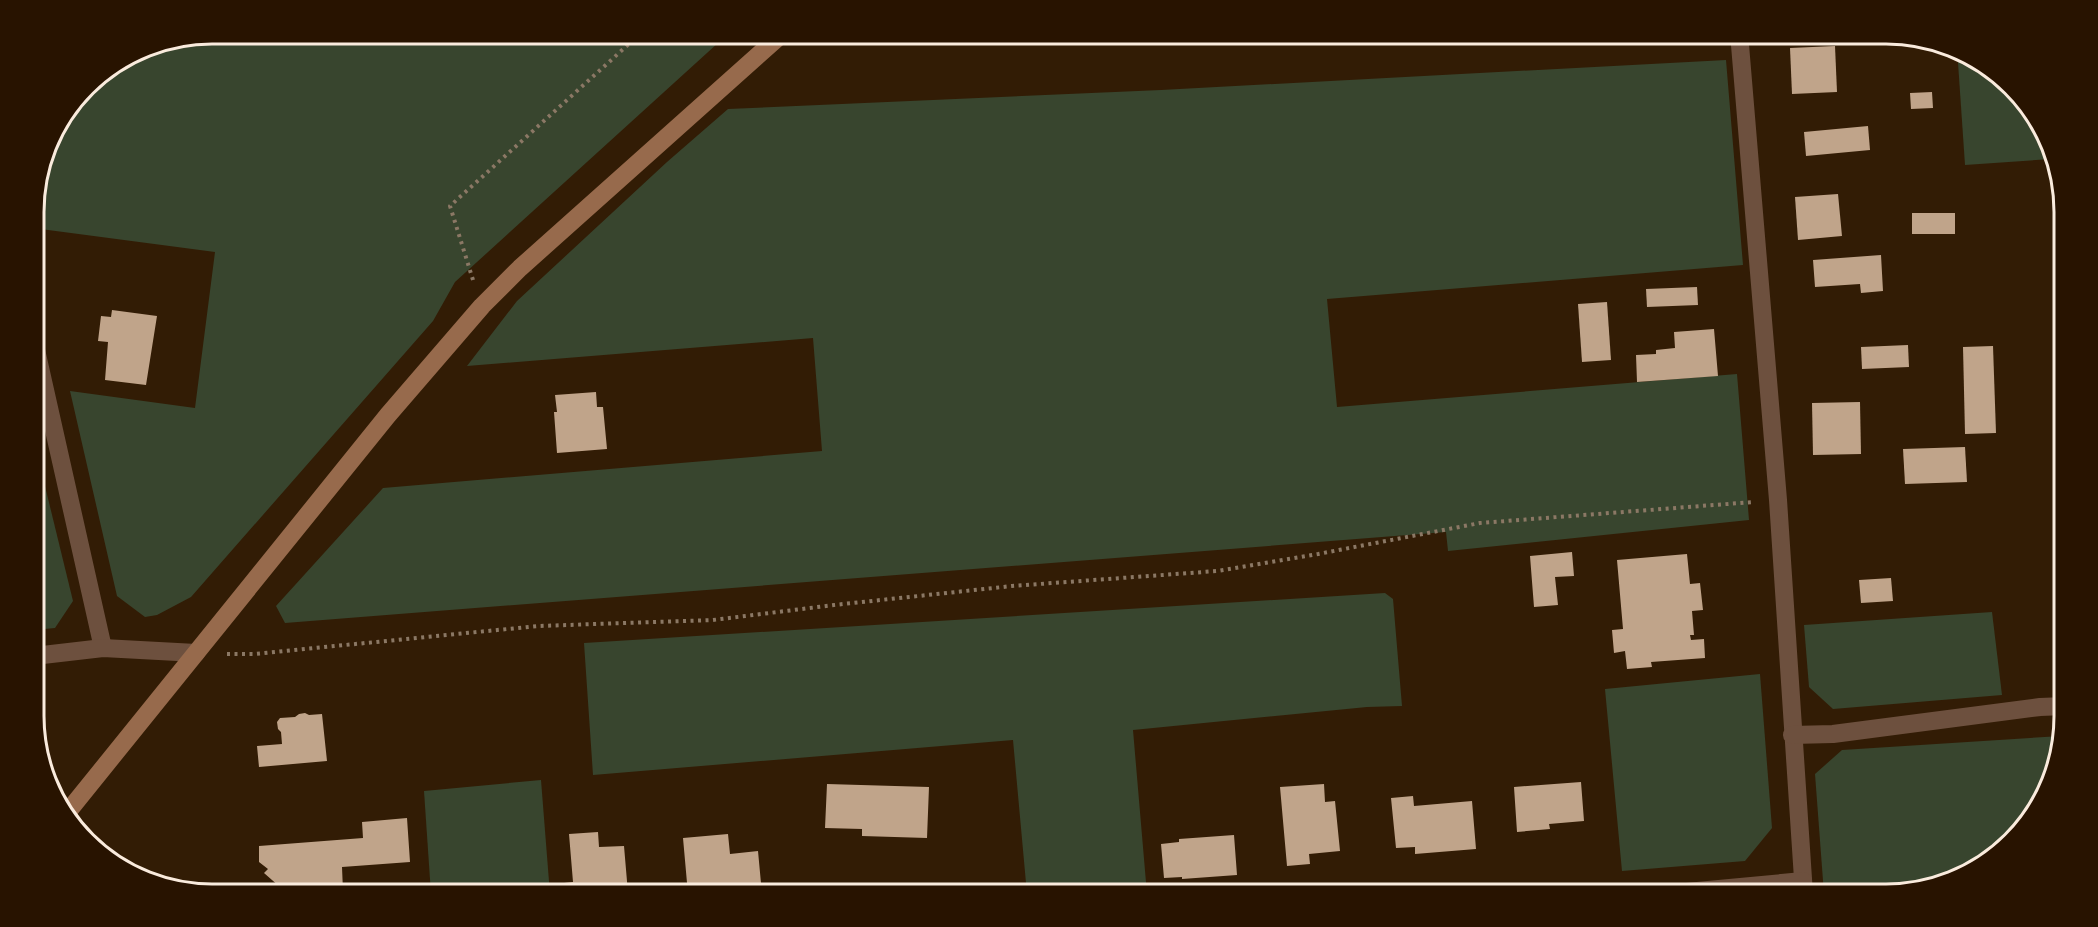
<svg xmlns="http://www.w3.org/2000/svg" width="2098" height="927" viewBox="0 0 2098 927" font-family="'DejaVu Sans',sans-serif">
  <style>
    .green { fill: #38452e }
    .building { fill: #c0a48a }
    .lines { fill: none; stroke-linecap: round; stroke-linejoin: round }
    .path { stroke: #8b7865; stroke-width: 4; stroke-dasharray: 3 4.5; stroke-linecap: butt }
    .street { stroke: #6d503e; stroke-width: 18 }
    .secondary { stroke: #976a4c; stroke-width: 18 }
    .rim { fill: none; stroke: #faebdd; stroke-width: 3 }
  </style>
  <rect width="100%" height="100%" fill="#321c05"/>
  <g class="green">
    <polygon points="212,33 729,33 455,282 433,321 191,597 157,615 145,617 117,596 70,391 195,408 215,252 33,228 33,199 51,133 94,78 144,46"/>
    <polygon points="1957,48 2028,103 2051,159 1965,165"/>
    <polygon points="1726,60 1743,265 1327,299 1337,407 1737,374 1749,520 1448,551 1446,532 285,623 276,606 383,488 822,451 813,338 467,366 517,301 667,162 728,109 1161,90"/>
    <polygon points="34,441 73,601 55,628 34,630"/>
    <polygon points="1385,593 1393,599 1402,706 1367,707 1133,730 1147,894 1027,894 1013,740 593,775 584,643"/>
    <polygon points="1992,612 2002,695 1833,709 1809,687 1804,625"/>
    <polygon points="1760,674 1772,828 1745,861 1622,871 1605,689"/>
    <polygon points="2061,736 2052,783 1995,857 1944,884 1898,894 1824,894 1815,774 1842,750"/>
    <polygon points="541,780 550,894 431,894 424,791"/>
  </g>
  <g class="building">
    <polygon points="1835,46 1837,92 1792,94 1790,48"/>
    <polygon points="1932,92 1933,108 1911,109 1910,93"/>
    <polygon points="1868,126 1870,150 1806,156 1804,132"/>
    <polygon points="1838,194 1842,236 1798,240 1795,197"/>
    <rect x="1912" y="213" width="43" height="21"/>
    <polygon points="1881,255 1883,291 1861,293 1860,284 1815,287 1813,260"/>
    <polygon points="1697,287 1698,305 1647,307 1646,289"/>
    <polygon points="1607,302 1611,360 1582,362 1578,304"/>
    <polygon points="112,310 157,316 146,385 105,380 108,342 98,341 101,316 111,317"/>
    <polygon points="1714,329 1718,376 1637,382 1636,355 1656,354 1656,350 1675,348 1674,332"/>
    <polygon points="1908,345 1909,367 1862,369 1861,347"/>
    <polygon points="1993,346 1996,433 1965,434 1963,347"/>
    <polygon points="596,392 597,407 603,407 607,449 557,453 554,412 557,412 555,395"/>
    <polygon points="1860,402 1861,454 1813,455 1812,403"/>
    <polygon points="1965,447 1967,482 1905,484 1903,449"/>
    <polygon points="1572,552 1574,576 1555,577 1558,605 1534,607 1530,556"/>
    <polygon points="1687,554 1690,584 1700,583 1703,610 1692,611 1694,635 1690,635 1691,640 1704,639 1705,658 1651,662 1652,667 1627,669 1625,651 1614,653 1612,630 1623,629 1617,560"/>
    <polygon points="1891,578 1893,601 1861,603 1859,580"/>
    <polygon points="305,713 309,715 322,714 327,761 259,767 257,746 282,744 281,732 278,729 277,722 280,718 295,717 299,714"/>
    <polygon points="1581,782 1584,821 1549,824 1550,829 1517,832 1514,787"/>
    <polygon points="827,784 929,787 927,838 862,836 862,829 825,828"/>
    <polygon points="1324,784 1325,802 1335,801 1340,851 1309,854 1310,864 1287,866 1280,787"/>
    <polygon points="1413,796 1414,806 1472,801 1476,849 1415,854 1415,847 1396,848 1391,798"/>
    <polygon points="407,818 410,862 342,867 343,891 288,894 264,873 268,869 259,862 259,846 363,838 362,822"/>
    <polygon points="598,832 599,847 624,846 628,893 564,894 564,883 573,882 569,834"/>
    <polygon points="728,834 730,854 758,851 762,894 688,894 683,838"/>
    <polygon points="1234,835 1237,875 1182,879 1182,877 1164,878 1161,844 1179,842 1179,839"/>
  </g>
  <g class="lines">
    <g class="path">
      <polyline points="473,280 450,206 641,33"/>
      <polyline points="227,654 254,654 538,626 713,620 834,605 1012,586 1217,571 1318,554 1480,523 1753,502"/>
    </g>
    <g class="street">
      <polyline points="1739,33 1778,500 1804,894"/>
      <polyline points="34,341 103,648"/>
      <polyline points="34,656 103,648 196,653"/>
      <polyline points="1792,735 1833,734 2040,707 2065,706"/>
      <polyline points="1665,894 1803,881"/>
    </g>
    <polyline class="secondary" points="66,814 388,415 482,306 520,268 783,33"/>
  </g>
  <path d="M0 0H2098V927H0ZM212 44H1886A168 168 0 0 1 2054 212V716A168 168 0 0 1 1886 884H212A168 168 0 0 1 44 716V212A168 168 0 0 1 212 44Z" fill="#281300" fill-rule="evenodd"/>
  <path class="rim" d="M212 44H1886A168 168 0 0 1 2054 212V716A168 168 0 0 1 1886 884H212A168 168 0 0 1 44 716V212A168 168 0 0 1 212 44Z"/>
</svg>
